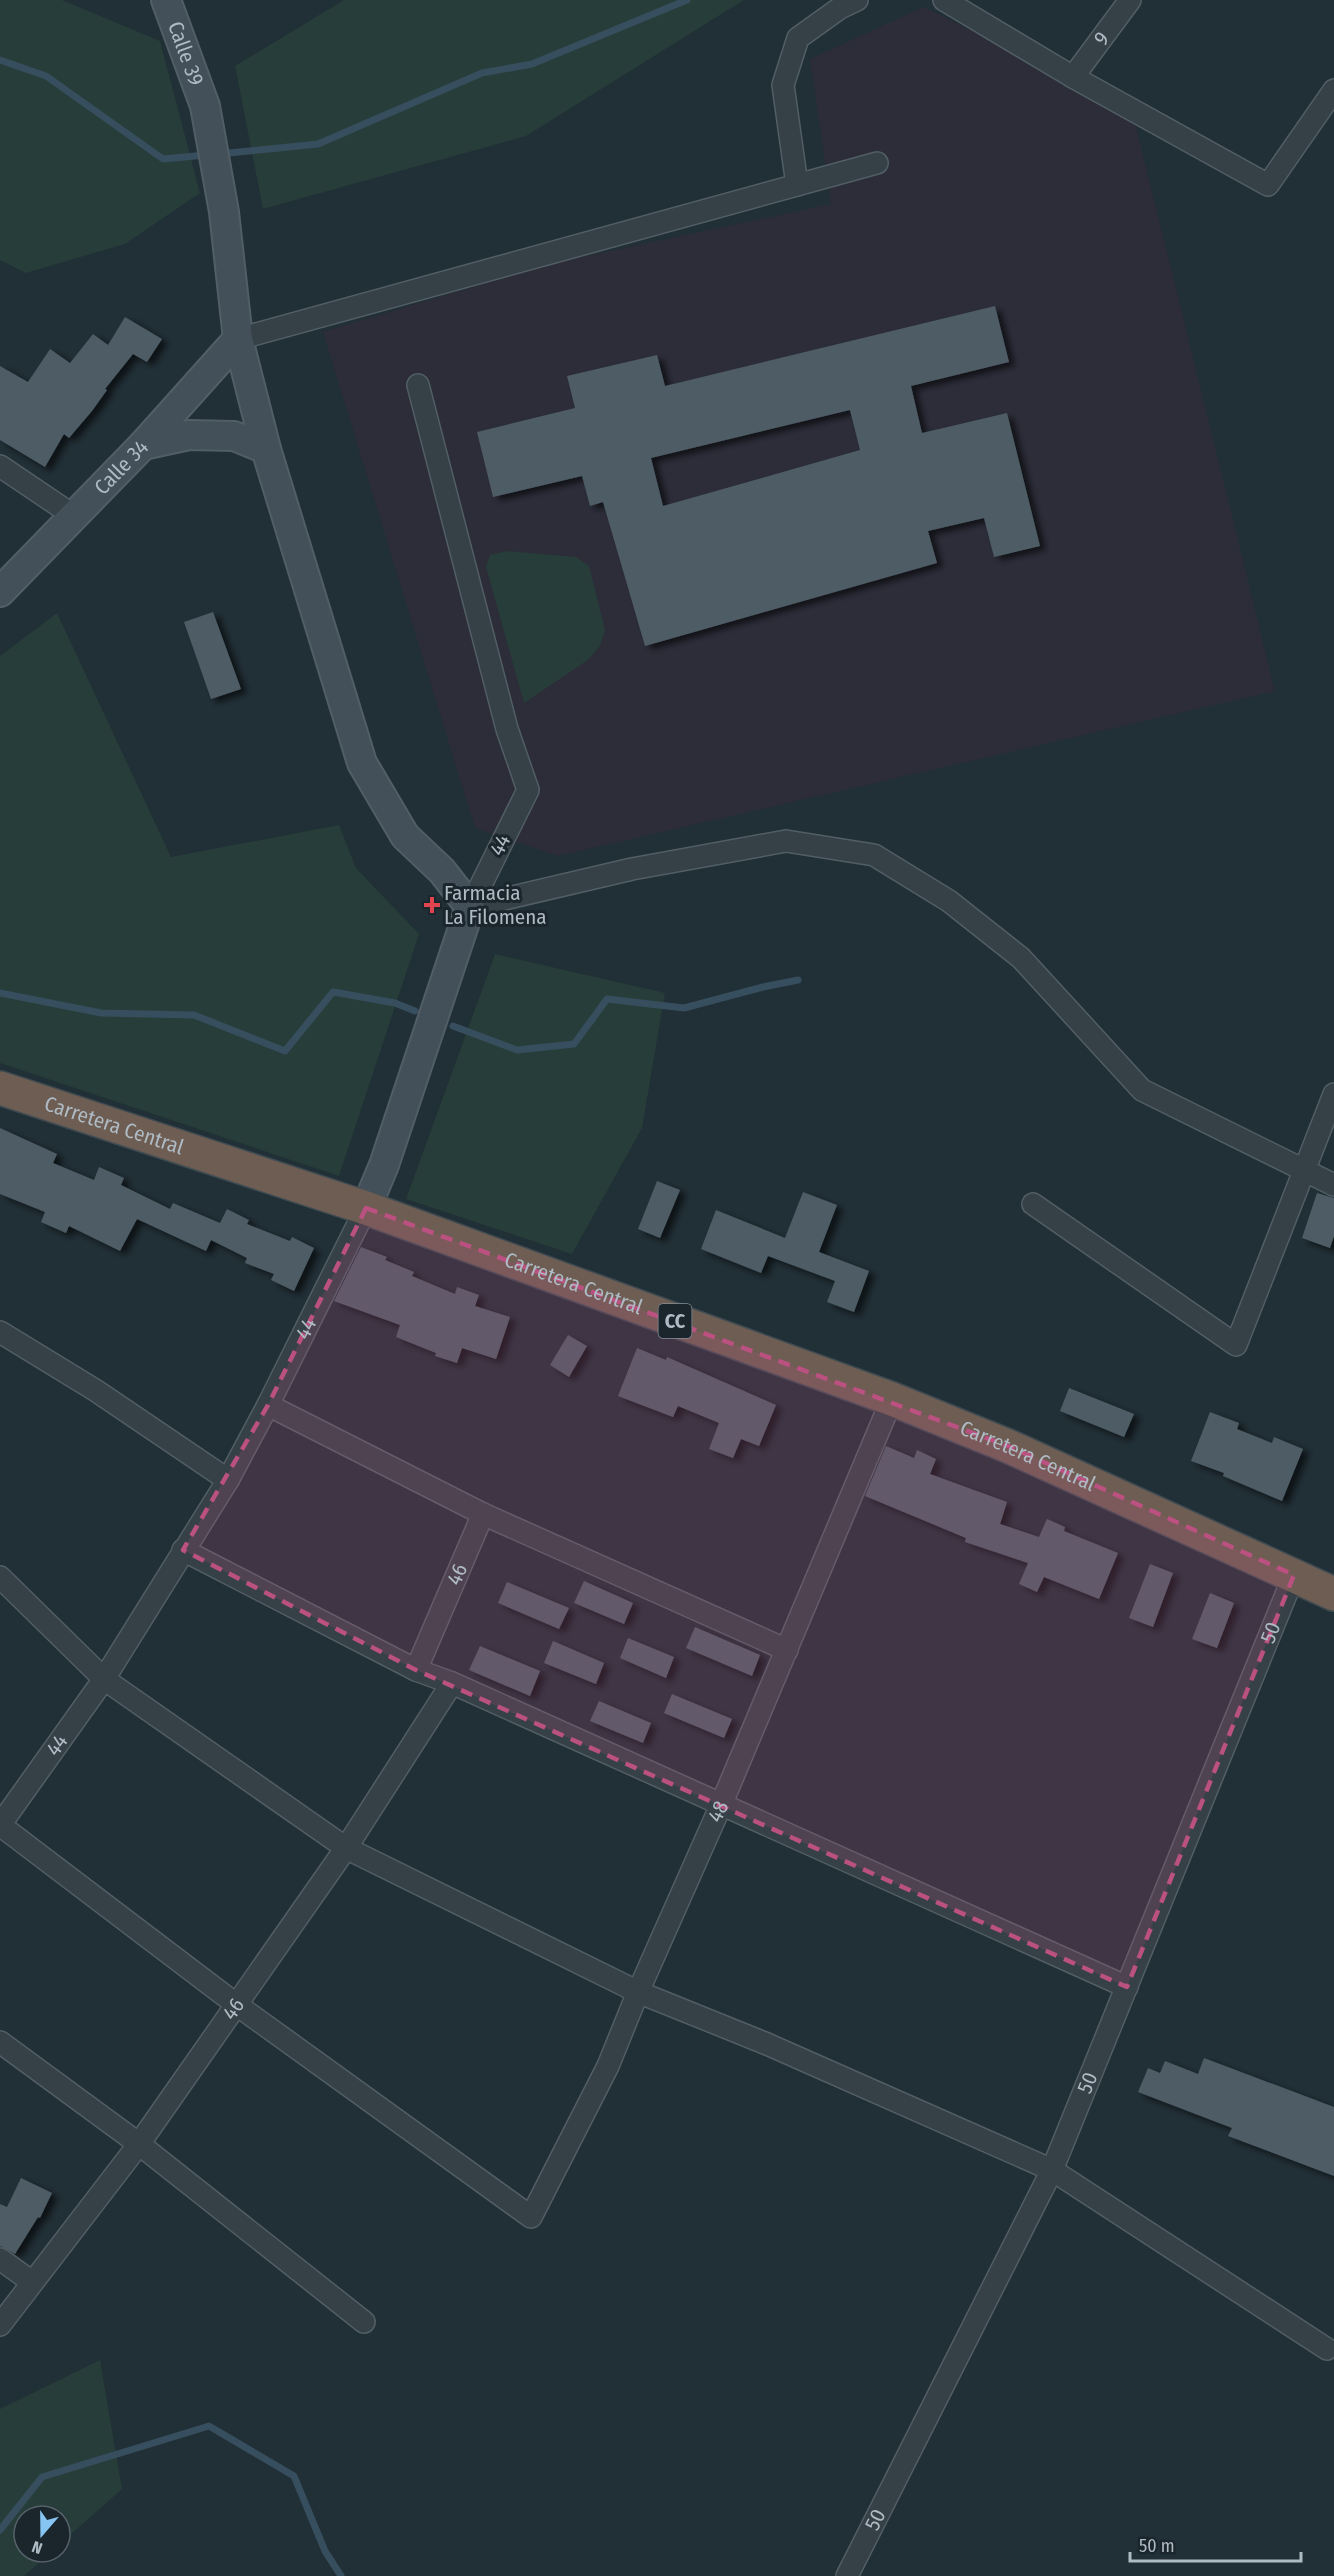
<svg xmlns="http://www.w3.org/2000/svg" width="1334" height="2576" viewBox="0 0 1334 2576" font-family="'Fira Sans Condensed',sans-serif">
  <style>
    .medical { fill: #2c2d39 }
    .green { fill: #273d39 }
    .lines { fill: none; stroke-linecap: round; stroke-linejoin: round }
    .stream { stroke: #364e5d; stroke-width: 7 }
    .building { fill: #4d5c65; fill-rule: evenodd; filter: url(#shadow) }
    .street-casing { stroke: #525e65; stroke-width: 24 }
    .secondary-casing { stroke: #525e65; stroke-width: 32 }
    .highway-casing { stroke: #3f4b52; stroke-width: 36 }
    .street { stroke: #354047; stroke-width: 21 }
    .secondary { stroke: #43505a; stroke-width: 28 }
    .highway { stroke: #6d5d52; stroke-width: 33 }
    .marked { fill: #bb5180; fill-opacity: 0.2; stroke: #bb5180; stroke-width: 4.5; stroke-dasharray: 12 8; stroke-linejoin: round }
    .health-dot { fill: #e0444e; stroke: #1a252c; stroke-width: 2 }
    .labels { text-anchor: middle; stroke-width: 6; stroke-linejoin: round; paint-order: stroke }
    .shield { fill: #1a252c; stroke: #828e96; stroke-width: 1.5 }
    .shield-label { font-size: 20px; font-weight: bold; fill: #afbbc4 }
    .street-label { font-size: 21px; fill: #afbbc4; stroke: #1a252c }
    .poi-label { font-size: 21px; fill: #afbbc4; stroke: #1a252c; text-anchor: start }
  </style>
  <defs>
    <filter id="shadow"><feDropShadow dx="6" dy="4" stdDeviation="3" flood-color="#0009"/></filter>
  </defs>
  <rect width="100%" height="100%" fill="#212f36"/>
  <polygon class="medical" points="924,7 1132,110 1275,691 558,856 475,828 323,332 549,264 831,204 810,59"/>
  <g class="green">
    <polygon points="0,0 62,0 160,41 200,193 125,244 26,273 0,260"/>
    <polygon points="344,0 744,0 526,136 263,209 235,66"/>
    <polygon points="507,551 576,557 589,566 605,630 600,646 588,660 524,703 486,567 490,555"/>
    <polygon points="57,613 171,857 339,825 356,868 419,934 339,1176 0,1063 0,656"/>
    <polygon points="495,954 665,993 642,1128 572,1254 406,1199"/>
    <polygon points="100,2360 122,2489 60,2544 60,2516 24,2516 24,2552 51,2552 24,2576 0,2576 0,2409"/>
  </g>
  <g class="lines">
    <g class="stream">
      <polyline points="0,60 46,76 163,159 206,155"/>
      <polyline points="220,154 318,144 482,73 532,64 687,0"/>
      <polyline points="0,993 101,1013 194,1015 285,1051 333,992 395,1003 415,1011"/>
      <polyline points="453,1026 517,1050 574,1044 607,999 684,1008 763,987 798,980"/>
      <polyline points="0,2530 42,2477 209,2426 294,2476 325,2551 341,2576"/>
    </g>
  </g>
  <g class="building">
    <path d="M995 306 1009 362 911 386 922 433 1007 413 1040 546 994 557 984 518 928 531 937 563 645 646 603 502 590 506 582 476 493 497 477 432 575 408 567 376 657 355 665 386ZM850 410 860 450 663 506 651 458Z"/>
    <polygon points="125,317 162,339 147,362 133,354 105,389 107,390 92,411 69,438 64,434 45,467 0,440 0,366 28,382 50,349 70,363 93,334 108,345"/>
    <polygon points="213,612 241,689 211,699 184,622"/>
    <polygon points="0,1128 57,1154 53,1163 94,1180 99,1167 124,1178 121,1185 170,1209 173,1203 220,1223 227,1209 249,1220 247,1224 290,1241 292,1237 314,1248 294,1291 271,1280 274,1274 245,1263 247,1258 211,1240 206,1251 137,1219 120,1251 69,1226 66,1233 41,1222 45,1212 0,1194"/>
    <polygon points="657,1181 680,1190 660,1238 638,1229"/>
    <polygon points="803,1192 837,1205 819,1252 869,1271 854,1312 827,1302 835,1281 768,1256 761,1273 701,1249 716,1210 785,1238"/>
    <polygon points="1317,1193 1334,1198 1334,1236 1330,1248 1302,1238"/>
    <polygon points="361,1247 387,1257 385,1260 414,1272 412,1276 455,1294 457,1287 479,1295 475,1306 510,1317 496,1359 462,1348 457,1363 435,1356 436,1353 396,1337 400,1325 334,1301"/>
    <polygon points="568,1335 587,1346 569,1377 550,1365"/>
    <polygon points="637,1348 666,1360 667,1357 776,1405 759,1446 741,1439 733,1458 709,1449 719,1423 678,1406 673,1417 618,1396"/>
    <polygon points="1069,1388 1134,1414 1124,1437 1060,1411"/>
    <polygon points="1210,1412 1239,1423 1237,1429 1272,1443 1274,1437 1303,1449 1282,1501 1223,1476 1224,1473 1191,1461"/>
    <polygon points="886,1446 914,1458 917,1450 936,1459 930,1474 1007,1502 1000,1524 1039,1537 1047,1519 1065,1527 1064,1531 1118,1553 1099,1599 1044,1577 1037,1592 1019,1584 1028,1563 965,1542 966,1538 865,1496"/>
    <polygon points="1150,1564 1173,1573 1153,1627 1129,1618"/>
    <polygon points="584,1581 633,1603 624,1624 574,1603"/>
    <polygon points="507,1582 569,1608 559,1629 498,1603"/>
    <polygon points="1210,1593 1234,1603 1217,1648 1192,1639"/>
    <polygon points="695,1627 760,1655 752,1676 686,1648"/>
    <polygon points="628,1638 674,1657 666,1678 620,1658"/>
    <polygon points="553,1641 604,1663 596,1684 544,1663"/>
    <polygon points="480,1646 540,1671 530,1696 469,1670"/>
    <polygon points="672,1694 732,1719 724,1738 664,1713"/>
    <polygon points="599,1701 651,1723 643,1743 590,1721"/>
    <polygon points="1204,2058 1334,2107 1334,2176 1228,2136 1232,2128 1138,2092 1148,2068 1160,2073 1165,2061 1198,2074"/>
    <polygon points="21,2178 52,2193 40,2218 38,2217 15,2254 0,2246 0,2204 7,2207"/>
  </g>
  <g class="lines">
    <g class="street-casing">
      <g id="street">
        <polyline points="944,0 1073,77 1268,185 1334,90"/>
        <path id="s1" d="M1073 77 1130 0"/>
        <polyline points="797,185 783,85 798,38 840,8 857,0"/>
        <polyline points="238,339 877,163"/>
        <polyline points="418,385 507,729 528,790 470,907"/>
        <polyline points="0,466 74,516"/>
        <polyline points="470,907 632,869 786,841 874,855 949,901 1021,958 1142,1090 1334,1185"/>
        <polyline points="1033,1204 1236,1345 1334,1094"/>
        <polyline points="0,1332 95,1390 228,1480"/>
        <polyline points="268,1405 483,1514 787,1650"/>
        <polyline points="183,1550 416,1670 452,1683 1127,1987"/>
        <polyline points="0,1577 104,1679 346,1848 638,1992 767,2044 1052,2170 1327,2349"/>
        <path id="s2" d="M416 1670 483 1514"/>
        <path id="s3" d="M0 1825 237 2005 531 2217 608 2066 638 1992 721 1805 892 1399"/>
        <path id="s4" d="M0 1825 104 1679 228 1480 268 1405 366 1208"/>
        <polyline points="0,2042 139,2144 364,2322"/>
        <polyline points="0,2259 32,2282"/>
        <path id="s5" d="M0 2325 139 2144 346 1848 452 1683"/>
        <path id="s6" d="M847 2576 1052 2170 1294 1575"/>
      </g>
    </g>
    <g class="secondary-casing">
      <g id="secondary">
        <path id="s7" d="M166 0 205 106 224 212 238 339 266 449 362 763 405 836 442 871 470 907 384 1165 366 1208"/>
        <polyline points="143,445 189,435 234,436 266,449"/>
        <path id="s8" d="M0 592 143 445 238 339"/>
      </g>
    </g>
    <g class="highway-casing">
      <g id="highway">
        <path id="s9" d="M0 1088 366 1208 892 1399 1008 1446 1334 1594"/>
      </g>
    </g>
    <use href="#street" class="street"/>
    <use href="#secondary" class="secondary"/>
    <use href="#highway" class="highway"/>
  </g>
  <path class="marked" d="M366 1208 1008 1446 1294 1575 1127 1987 416 1670 183 1550 268 1405Z"/>
  <path class="health-dot" d="M429 896h6v6h6v6h-6v6h-6v-6h-6v-6h6z"/>
  <g class="labels">
    <rect class="shield" x="658.5" y="1304" width="33" height="34" rx="4.5"/>
    <g class="shield-label">
      <text x="675" y="1328">CC</text>
    </g>
    <g class="street-label">
      <text dy="7" stroke="none"><textPath href="#s1" startOffset="48">9</textPath></text>
      <text dy="7" stroke="none"><textPath href="#s7" startOffset="57">Calle 39</textPath></text>
      <text dy="7" stroke="none"><textPath href="#s8" startOffset="174">Calle 34</textPath></text>
      <text transform="translate(500 845) rotate(-63)" y="7">44</text>
      <text dy="7" stroke="none"><textPath href="#s9" startOffset="120">Carretera Central</textPath></text>
      <text dy="7" stroke="none"><textPath href="#s9" startOffset="606">Carretera Central</textPath></text>
      <text dy="7" stroke="none"><textPath href="#s4" startOffset="584">44</textPath></text>
      <text dy="7" stroke="none"><textPath href="#s9" startOffset="1092">Carretera Central</textPath></text>
      <text dy="7" stroke="none"><textPath href="#s2" startOffset="104">46</textPath></text>
      <text dy="7" stroke="none"><textPath href="#s6" startOffset="1035">50</textPath></text>
      <text dy="7" stroke="none"><textPath href="#s4" startOffset="98">44</textPath></text>
      <text dy="7" stroke="none"><textPath href="#s3" startOffset="1107">48</textPath></text>
      <text dy="7" stroke="none"><textPath href="#s5" startOffset="393">46</textPath></text>
      <text dy="7" stroke="none"><textPath href="#s6" startOffset="549">50</textPath></text>
      <text dy="7" stroke="none"><textPath href="#s6" startOffset="63">50</textPath></text>
    </g>
    <g class="poi-label">
      <text x="444" y="900">Farmacia<tspan x="444" dy="24">La Filomena</tspan></text>
    </g>
  </g>
  <g transform="translate(42 2534) rotate(200)"><circle r="28" fill="#1a252c" stroke="#566169" stroke-width="1.5"/>
  <path d="M0-4.5L10 22L0 15L-10 22Z" fill="#86c5f2"/>
  <text y="-9" font-size="16" font-weight="bold" text-anchor="middle" fill="#afbbc4">N</text>
  </g>
  <path d="M1130 2552v9h171v-9" fill="none" stroke="#afbbc4" stroke-width="3"/>
  <text x="1139" y="2552" font-size="18" fill="#afbbc4" stroke="#1a252c" stroke-width="4.5" paint-order="stroke">50 m</text>
</svg>
